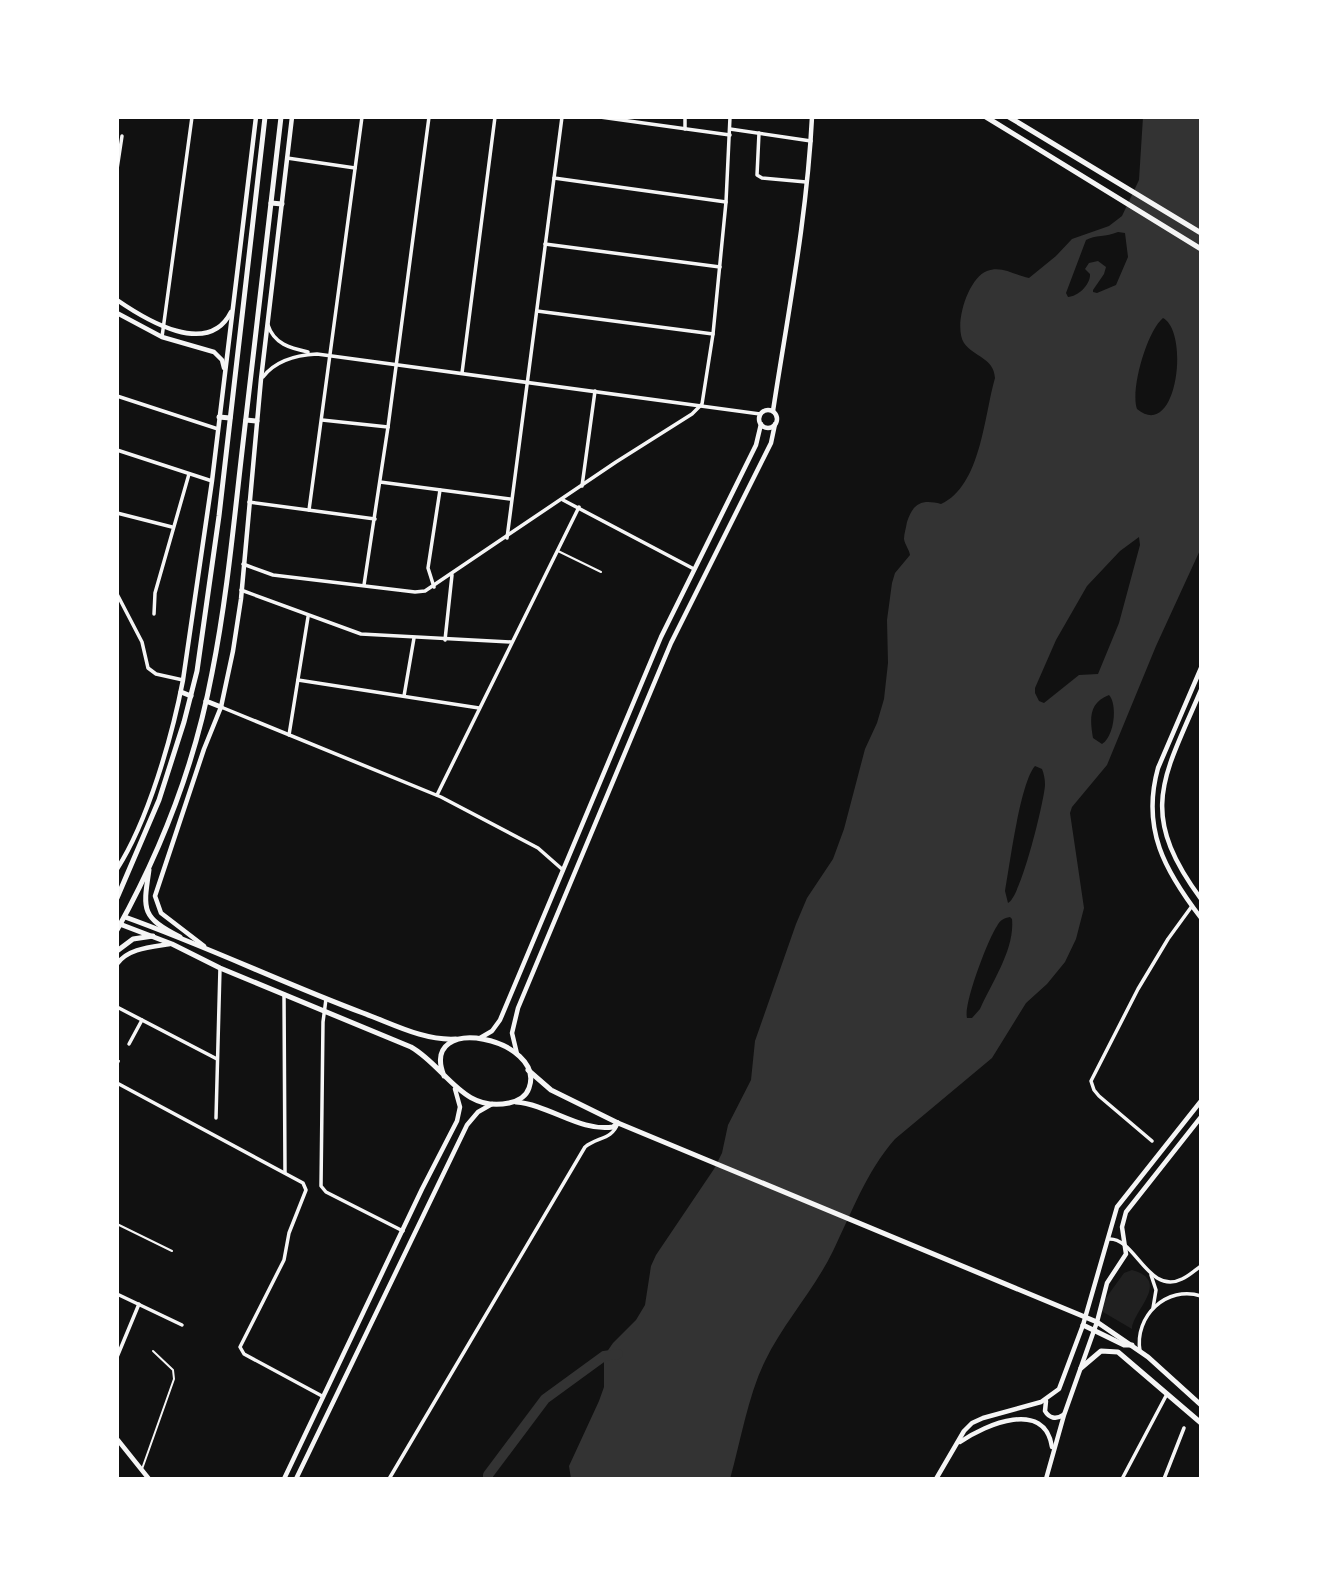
<svg xmlns="http://www.w3.org/2000/svg" width="1318" height="1596" viewBox="0 0 1318 1596" font-family="Cabin,sans-serif">
  <style>
    .green { fill: #202020 }
    .water { fill: #333; fill-rule: evenodd }
    .lines { fill: none; stroke-linecap: round; stroke-linejoin: round }
    .river { stroke: #333; stroke-width: 10 }
    .service { stroke: #f5f5f5; stroke-width: 2 }
    .minor { stroke: #f5f5f5; stroke-width: 3.5 }
    .tertiary { stroke: #f5f5f5; stroke-width: 4.5 }
    .secondary { stroke: #f5f5f5; stroke-width: 4.5 }
    .primary { stroke: #f5f5f5; stroke-width: 5 }
    .trunk { stroke: #f5f5f5; stroke-width: 5 }
  </style>
  <rect width="100%" height="100%" fill="#111"/>
  <path class="green" d="M1132 1270C1172 1281 1133 1310 1132 1329L1098 1309 1124 1273Z"/>
  <path class="water" d="M1143 117H1201V548L1156 646 1107 765 1072 807 1070 813 1084 908 1076 939 1065 962 1047 984 1026 1003 992 1058 895 1139C866 1172 852 1212 833 1251 814 1290 784 1322 765 1361 748 1396 741 1440 730 1479H571L569 1466 599 1401 604 1387V1356L613 1343 636 1320 645 1305 651 1266 656 1255 714 1169 722 1153 728 1125 751 1080 755 1041 796 924 807 898 833 859 844 829 865 749 877 723 884 699 888 663 887 620 892 583 895 573 910 555C909 549 905 545 904 539 904 534 906 528 907 522 913 503 922 499 941 504 981 486 984 416 995 378 994 358 974 357 964 343 953 326 968 278 987 271 1002 265 1016 276 1029 278L1056 256 1072 239 1109 226 1122 216 1139 180ZM1118 232 1125 233 1128 257 1116 285 1097 293 1093 292V290L1104 274 1106 267 1098 261 1089 263 1085 269 1090 274C1091 284 1078 297 1068 297L1066 293 1086 240C1095 235 1106 237 1118 232ZM1163 318C1190 332 1177 442 1137 409 1130 390 1147 331 1163 318ZM1139 537 1140 545 1119 623 1098 674 1079 675 1044 703 1039 701 1035 693V688L1056 640 1087 586 1120 551ZM1109 695C1118 705 1114 737 1102 744L1093 738C1090 720 1088 703 1109 695ZM1035 766 1042 769C1044 774 1045 779 1045 785 1044 802 1021 897 1008 903L1005 891C1010 864 1020 783 1035 766ZM1010 917 1012 919C1015 949 992 982 980 1009L972 1018H967C963 1005 988 939 997 926 1000 920 1004 918 1010 917Z"/>
  <g class="lines">
    <polyline class="river" points="488,1479 488,1475 545,1399 604,1356 618,1354"/>
    <g class="service">
      <polyline points="558,551 601,572"/>
      <polyline points="117,1065 119,1061"/>
      <polyline points="117,1224 172,1251"/>
      <polyline points="142,1469 174,1379 173,1370 153,1351"/>
    </g>
    <g class="minor">
      <polyline points="600,117 730,135"/>
      <polyline points="685,129 685,117"/>
      <polyline points="730,129 811,141"/>
      <polyline points="759,133 757,175 762,178 806,182"/>
      <polyline points="287,158 355,168"/>
      <polyline points="117,169 122,136"/>
      <polyline points="554,178 726,202"/>
      <polyline points="545,244 720,267"/>
      <polyline points="537,311 713,334"/>
      <path d="M268 325C274 344 290 348 308 352"/>
      <polyline points="162,337 192,117"/>
      <polyline points="462,373 495,117"/>
      <path d="M263 377C275 361 297 355 317 354L760 414"/>
      <polyline points="117,396 218,429"/>
      <polyline points="322,420 388,427"/>
      <polyline points="117,450 212,481"/>
      <polyline points="380,482 510,499"/>
      <polyline points="582,486 595,391"/>
      <polyline points="563,500 694,569"/>
      <polyline points="249,502 375,519"/>
      <polyline points="309,510 362,117"/>
      <polyline points="117,513 172,527"/>
      <polyline points="507,538 562,117"/>
      <polyline points="243,564 273,575 415,592 425,591 616,462 692,414 702,404 713,334 726,202 730,117"/>
      <polyline points="364,585 388,427 429,117"/>
      <polyline points="434,587 428,568 440,490"/>
      <polyline points="241,590 361,634 511,642"/>
      <polyline points="117,594 142,642 148,668 156,674 183,680"/>
      <polyline points="154,614 155,593 189,474"/>
      <polyline points="445,640 452,575"/>
      <polyline points="298,680 479,708"/>
      <polyline points="404,696 414,638"/>
      <polyline points="221,707 441,797 538,848 563,870"/>
      <polyline points="289,735 308,617"/>
      <polyline points="437,795 579,507"/>
      <polyline points="284,994 285,1172"/>
      <polyline points="326,999 323,1022 321,1186 326,1192 403,1231"/>
      <polyline points="117,1007 217,1059"/>
      <polyline points="129,1044 142,1020"/>
      <polyline points="117,1083 303,1183 306,1190 289,1233 284,1260 240,1347 244,1354 322,1396"/>
      <polyline points="216,1118 220,968"/>
      <polyline points="1152,1141 1099,1096 1094,1090 1091,1081 1138,989 1168,939 1192,906"/>
      <path d="M1108 1239C1135 1236 1148 1296 1182 1279 1189 1276 1195 1270 1201 1266"/>
      <polyline points="1151,1275 1156,1290 1153,1308"/>
      <polyline points="1201,1278 1201,1280"/>
      <polyline points="117,1294 182,1325"/>
      <path d="M1140 1351C1134 1316 1167 1285 1201 1296"/>
      <polyline points="117,1357 139,1304"/>
      <path d="M389 1479 585 1147C597 1137 612 1140 618 1123"/>
      <polyline points="1122,1479 1167,1394"/>
      <polyline points="1164,1479 1184,1428"/>
      <polyline points="1200,1479 1201,1476"/>
    </g>
    <g class="tertiary">
      <circle cx="768" cy="419" r="9"/>
      <path d="M773 411C788 313 807 217 812 117"/>
      <path d="M1201 668 1158 768C1141 829 1165 871 1201 918"/>
      <path d="M1201 690C1163 779 1137 812 1201 899"/>
      <polyline points="480,1038 492,1031 500,1020 661,637 756,445 761,424"/>
      <polyline points="517,1054 512,1033 518,1008 671,643 771,443 775,424"/>
      <polyline points="117,1439 149,1479"/>
      <polyline points="284,1479 422,1189 457,1121 460,1107 455,1089"/>
      <polyline points="296,1479 467,1125 478,1112 492,1104"/>
    </g>
    <g class="secondary">
      <path d="M117 300C146 320 208 358 231 312"/>
      <polyline points="117,313 162,337 214,352 222,360 224,368"/>
      <path d="M117 869C148 821 172 737 183 680L212 481 256 117"/>
      <polyline points="204,946 161,913 155,896 204,749 221,707 233,651 241,599 261,379 292,117"/>
      <path d="M117 964C128 948 152 947 170 944"/>
      <path d="M1046 1401 1045 1411C1049 1418 1056 1420 1063 1415"/>
      <path d="M960 1442C986 1424 1045 1399 1052 1447"/>
      <polyline points="936,1479 964,1431 972,1423 983,1418 1041,1402 1059,1389 1083,1325 1117,1207 1201,1101"/>
      <polyline points="1046,1479 1064,1415 1097,1322 1107,1283 1126,1254 1122,1227 1126,1212 1201,1117"/>
    </g>
    <g class="primary">
      <polyline points="986,117 1201,249"/>
      <polyline points="1009,117 1201,233"/>
      <path d="M125 917C206 946 283 983 363 1013 393 1024 424 1041 456 1039"/>
      <path d="M117 923 172 944 220 968 411 1047C446 1067 462 1113 509 1103 518 1101 526 1097 529 1088 547 1039 418 1011 444 1076"/>
      <polyline points="528,1070 551,1090 618,1123 1097,1322 1148,1357 1201,1405"/>
      <path d="M516 1102C550 1105 580 1132 613 1127L618 1123"/>
      <polyline points="1083,1325 1124,1345 1132,1345"/>
      <polyline points="1081,1368 1101,1351 1118,1352 1201,1423"/>
    </g>
    <g class="trunk">
      <polyline points="271,203 282,204"/>
      <polyline points="219,417 230,418"/>
      <polyline points="246,420 257,421"/>
      <polyline points="181,692 191,696"/>
      <polyline points="206,701 221,707"/>
      <path d="M149 870C143 910 141 917 180 937"/>
      <polyline points="117,898 159,800 184,722 197,671 219,516 265,117"/>
      <path d="M117 930C161 851 195 763 212 673 227 598 234 520 243 443 256 334 268 226 281 117"/>
      <polyline points="117,951 133,939 153,936"/>
    </g>
  </g>
  <rect width="1318" height="1596" fill="none" stroke="#ffffff" stroke-width="238"/>
</svg>
